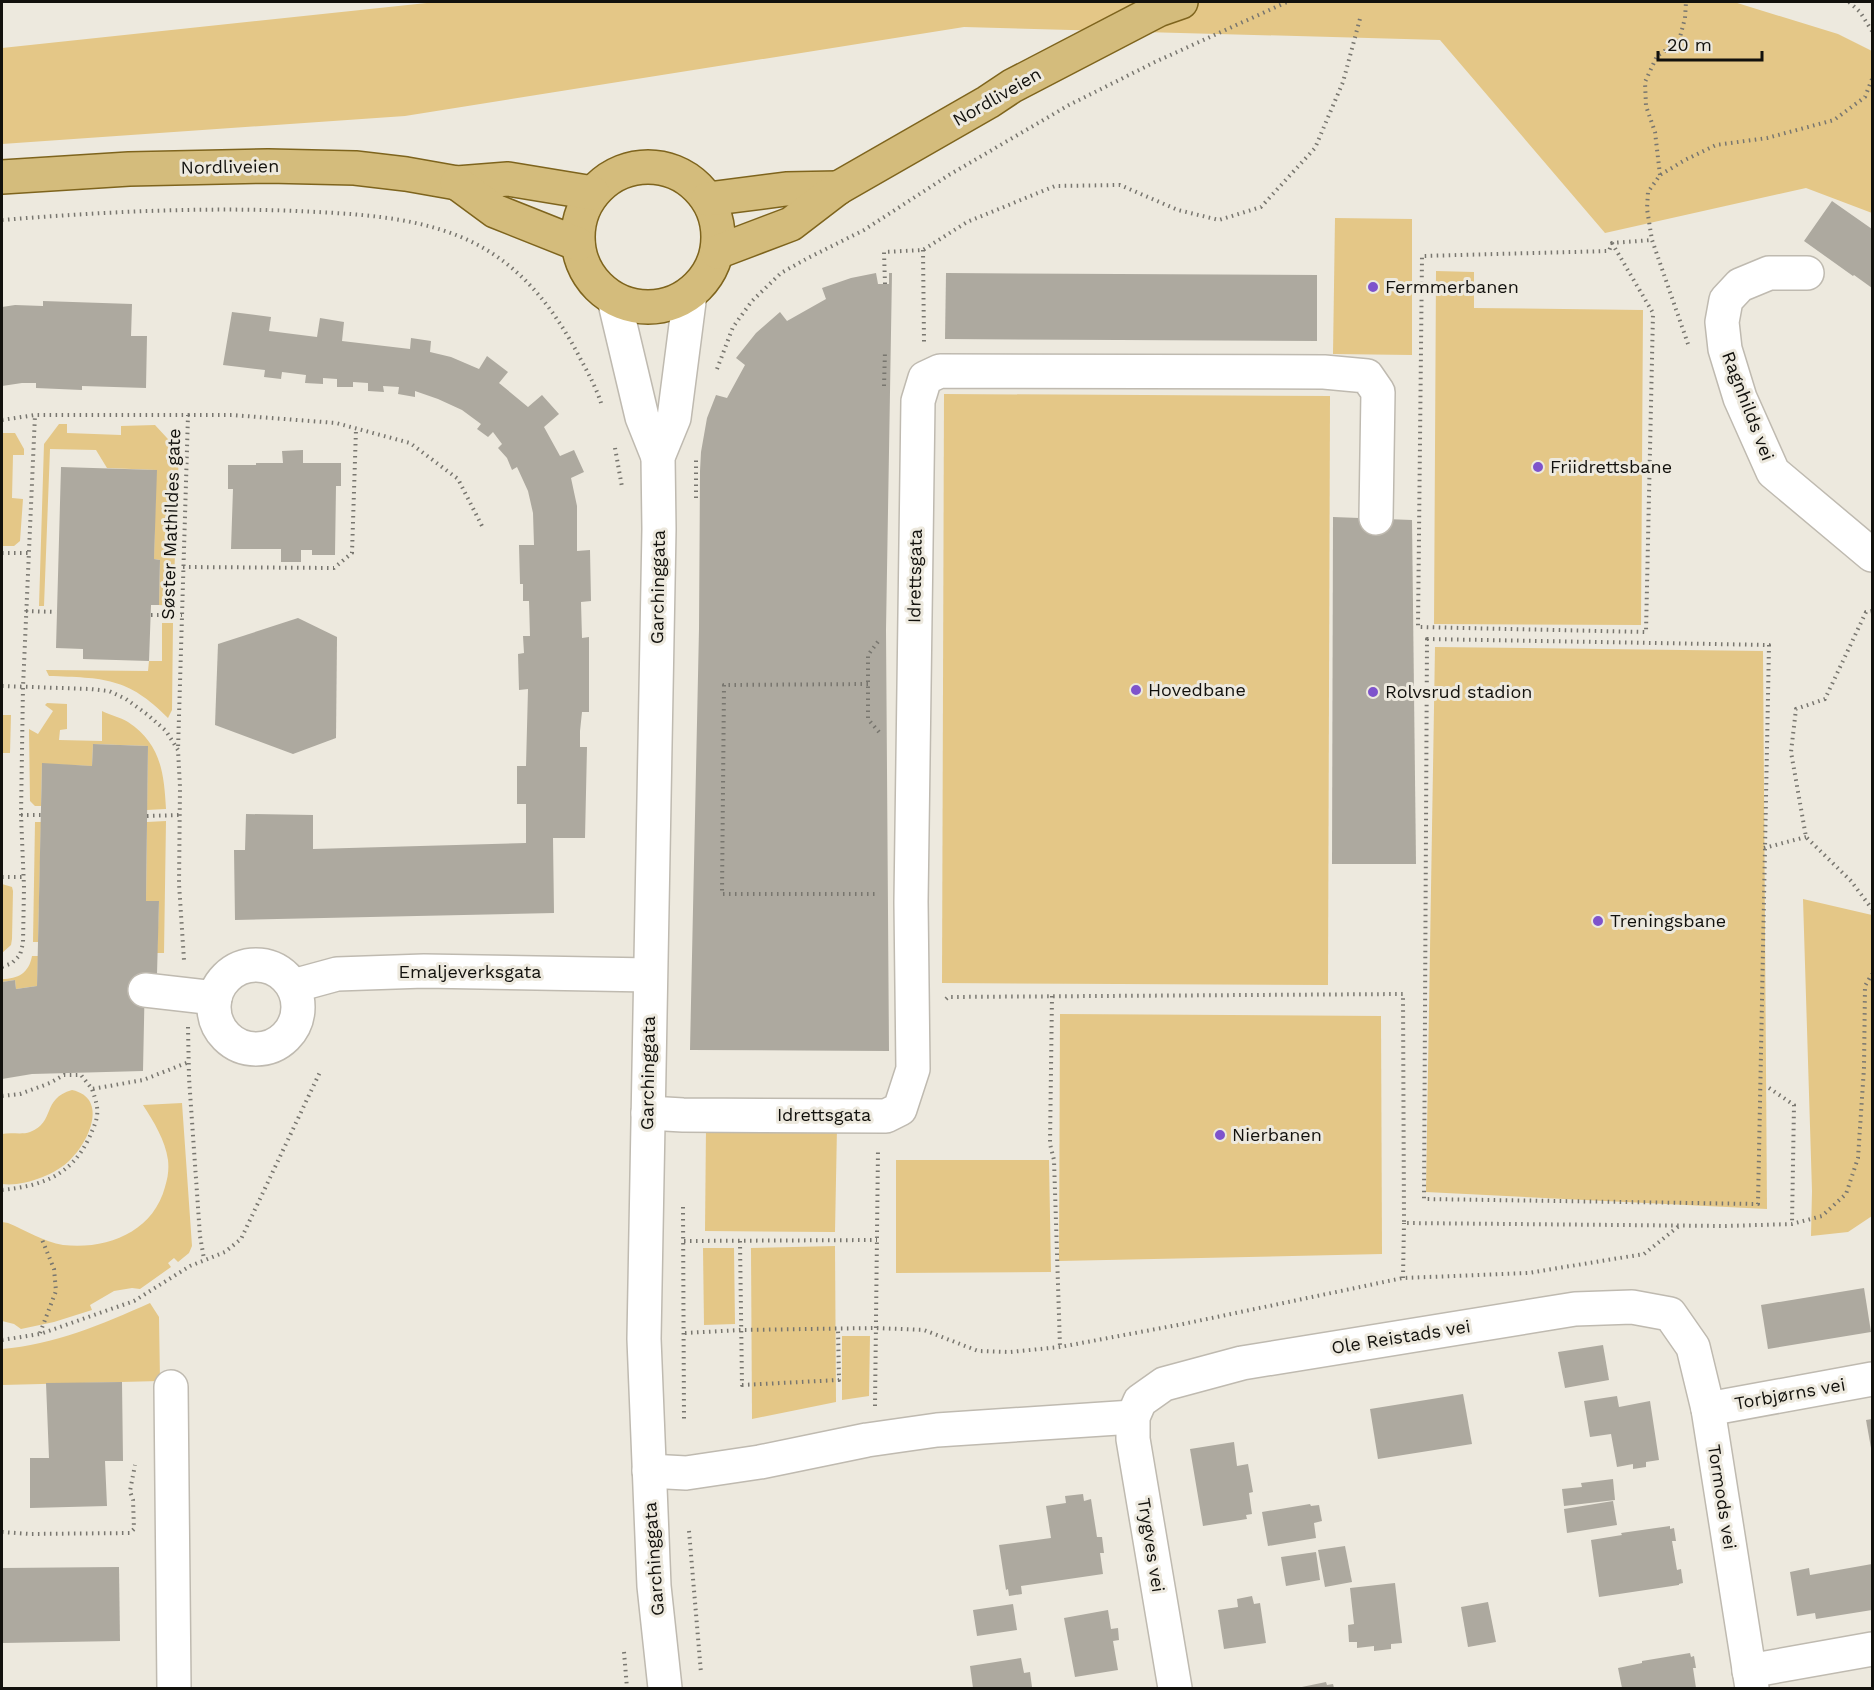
<svg xmlns="http://www.w3.org/2000/svg" width="1874" height="1690" viewBox="0 0 1874 1690" font-family="'Work Sans',sans-serif">
  <style>
    .green { fill: #e4c787 }
    .building { fill: #ada99f }
    .lines { fill: none; stroke-linecap: round; stroke-linejoin: round }
    .minor-casing { stroke: #bfbab0; stroke-width: 36 }
    .major-casing { stroke: #7e641d; stroke-width: 36 }
    .path { stroke: #78766f; stroke-width: 4; stroke-dasharray: 1.5 4.5; stroke-linecap: butt }
    .minor { stroke: #fff; stroke-width: 33 }
    .major { stroke: #d4bc7c; stroke-width: 33 }
    .poi-dot { fill: #7e53cc; stroke: #ede9de; stroke-width: 2 }
    .labels { text-anchor: middle; stroke-width: 6; stroke-linejoin: round; paint-order: stroke }
    .street-label { font-size: 18px; fill: #12110d; stroke: #ede9de }
    .poi-label { font-size: 18px; fill: #12110d; stroke: #ede9de; text-anchor: start }
  </style>
  <rect width="100%" height="100%" fill="#ede9de"/>
  <g class="green">
    <polygon points="436,2 1734,2 1838,34 1872,51 1872,213 1806,188 1605,233 1440,40 964,27 405,116 2,144 2,48"/>
    <polygon points="1335,218 1412,219 1412,355 1333,354"/>
    <polygon points="1436,271 1474,272 1474,308 1643,310 1641,625 1434,624"/>
    <polygon points="944,394 1330,396 1328,985 942,983"/>
    <polygon points="59,424 67,424 67,433 121,435 121,426 155,425 179,451 173,606 159,605 160,560 154,559 156,470 107,468 96,450 50,449 44,606 39,606 44,444"/>
    <polygon points="2,433 15,433 24,449 24,455 13,455 12,498 23,499 20,541 14,546 2,546"/>
    <path d="M162 623H173L172 710 168 718C128 677 103 678 49 676L46 670 148 671 149 661H162Z"/>
    <polygon points="1435,647 1763,651 1767,1209 1426,1192"/>
    <path d="M47 703 67 704V729L60 730 59 740 102 741V711C110 715 120 717 128 722 161 744 164 773 166 809L147 810 148 746 93 744 92 766 42 764 41 806H35L30 801 29 729 38 734 53 711 45 705Z"/>
    <polygon points="2,715 11,715 10,753 2,753"/>
    <polygon points="166,821 164,953 157,953 159,902 146,901 147,822"/>
    <polygon points="35,822 41,822 38,942 33,942"/>
    <polygon points="2,884 12,887 13,891 12,939 11,945 2,953"/>
    <polygon points="1803,899 1872,915 1872,1216 1848,1232 1811,1236 1812,1191"/>
    <path d="M32 956H38L37 986 16 989 15 980 2 982V979C18 979 29 973 32 956Z"/>
    <polygon points="1060,1014 1381,1016 1382,1254 1059,1261"/>
    <path d="M72 1090C109 1098 89 1142 70 1160 55 1175 23 1187 2 1184V1134C11 1132 22 1135 30 1132 56 1122 41 1099 72 1090Z"/>
    <path d="M182 1103 192 1246 189 1253 178 1262 174 1258 168 1263 171 1267 140 1289 132 1288 114 1291 90 1305 92 1310 54 1322 21 1329 14 1324 2 1321V1222L8 1223C25 1230 44 1242 63 1245 107 1250 153 1232 165 1187 168 1177 169 1170 168 1160 165 1140 154 1122 143 1105Z"/>
    <polygon points="706,1127 837,1127 835,1232 705,1231"/>
    <polygon points="896,1160 1049,1160 1051,1272 896,1273"/>
    <polygon points="835,1246 836,1402 752,1419 751,1248"/>
    <polygon points="703,1248 734,1248 735,1324 704,1325"/>
    <path d="M150 1303 159 1317 160 1381 2 1385V1349C53 1345 103 1324 150 1303Z"/>
    <polygon points="870,1336 869,1396 842,1400 842,1336"/>
  </g>
  <g class="building">
    <polygon points="1832,201 1872,229 1872,288 1854,275 1853,276 1804,241"/>
    <polygon points="876,273 878,284 889,284 889,273 892,273 886,630 889,1051 690,1050 699,629 700,471 701,452 707,418 716,395 727,398 745,365 736,358 756,333 780,312 787,321 826,299 822,288 851,278"/>
    <polygon points="946,273 1317,275 1317,341 945,339"/>
    <polygon points="43,301 132,304 131,336 147,336 146,388 82,386 82,390 36,388 36,383 22,383 2,386 2,307 15,305 43,306"/>
    <polygon points="232,312 271,317 269,331 317,337 320,318 344,322 342,341 410,349 411,338 431,341 430,352 451,357 479,369 487,356 508,372 499,383 528,407 542,395 559,414 544,427 560,456 574,450 584,472 571,478 577,506 577,551 590,550 591,601 581,602 582,638 589,637 589,712 582,712 580,731 580,747 587,747 585,838 553,838 554,913 235,920 234,850 245,850 246,814 313,815 313,849 526,843 526,804 517,804 517,766 526,766 528,689 519,690 518,654 524,653 523,636 530,636 529,601 523,601 523,584 520,584 519,545 534,545 533,513 528,491 517,467 512,470 507,458 498,448 502,444 493,432 488,437 477,429 481,424 462,410 438,399 415,391 415,397 398,394 399,387 383,386 384,392 368,391 368,383 353,382 353,387 337,387 337,379 323,378 323,384 305,383 306,375 282,372 281,379 264,377 265,370 223,365"/>
    <polygon points="303,450 303,463 341,463 341,486 336,486 335,555 312,555 312,550 301,550 301,562 281,562 281,549 231,549 233,489 228,489 228,465 256,465 256,463 283,463 282,451"/>
    <polygon points="61,467 157,470 154,559 160,560 159,605 151,605 149,661 83,659 83,649 56,648"/>
    <polygon points="1333,517 1412,520 1416,864 1332,864"/>
    <polygon points="298,618 337,637 336,738 293,754 215,725 218,644"/>
    <polygon points="93,744 148,746 146,901 159,901 157,974 145,974 143,1071 32,1074 2,1079 2,982 15,980 16,989 37,986 42,763 92,766"/>
    <polygon points="1864,1288 1871,1332 1768,1349 1761,1305"/>
    <polygon points="1603,1345 1609,1380 1565,1388 1558,1352"/>
    <polygon points="122,1382 123,1461 105,1461 107,1506 30,1508 30,1458 49,1458 46,1383"/>
    <polygon points="1463,1394 1472,1444 1378,1459 1370,1409"/>
    <polygon points="1617,1396 1619,1407 1650,1401 1659,1460 1646,1462 1646,1467 1633,1469 1633,1464 1617,1467 1611,1434 1590,1437 1584,1401"/>
    <polygon points="1872,1419 1872,1448 1871,1448 1866,1420"/>
    <polygon points="1234,1442 1237,1466 1248,1464 1253,1492 1249,1493 1252,1514 1246,1515 1247,1519 1203,1526 1190,1449"/>
    <polygon points="1613,1479 1615,1500 1564,1506 1562,1489 1582,1487 1581,1483"/>
    <polygon points="1083,1494 1084,1501 1091,1499 1097,1537 1102,1537 1104,1553 1100,1553 1103,1574 1021,1586 1022,1594 1009,1596 1008,1589 1006,1590 999,1545 1051,1538 1046,1506 1066,1503 1065,1496"/>
    <polygon points="1613,1501 1617,1525 1567,1533 1564,1509"/>
    <polygon points="1310,1504 1311,1506 1319,1505 1322,1521 1314,1523 1316,1538 1268,1546 1262,1512"/>
    <polygon points="1670,1526 1670,1529 1674,1528 1676,1541 1672,1541 1677,1570 1681,1569 1683,1583 1679,1584 1679,1585 1599,1597 1591,1540 1622,1535 1621,1533"/>
    <polygon points="1345,1546 1352,1582 1325,1587 1318,1550"/>
    <polygon points="1316,1552 1320,1580 1286,1586 1281,1557"/>
    <polygon points="1872,1564 1872,1610 1816,1619 1815,1613 1797,1616 1790,1572 1809,1568 1810,1575"/>
    <polygon points="119,1567 120,1641 2,1643 2,1568"/>
    <polygon points="1395,1583 1402,1643 1391,1644 1391,1649 1374,1651 1374,1646 1357,1648 1357,1642 1349,1642 1348,1625 1354,1624 1350,1588"/>
    <polygon points="1252,1596 1254,1604 1260,1603 1266,1643 1224,1649 1218,1610 1238,1607 1237,1599"/>
    <polygon points="1488,1602 1496,1642 1468,1647 1461,1607"/>
    <polygon points="1013,1604 1017,1630 977,1636 973,1610"/>
    <polygon points="1108,1610 1111,1629 1118,1628 1119,1640 1113,1641 1118,1670 1075,1677 1064,1618"/>
    <polygon points="1690,1653 1691,1657 1694,1656 1696,1668 1693,1668 1696,1688 1622,1688 1618,1668 1642,1663 1642,1661"/>
    <polygon points="1021,1658 1024,1673 1030,1672 1032,1687 973,1688 970,1666"/>
    <polygon points="1326,1682 1327,1685 1333,1684 1334,1688 1297,1688"/>
  </g>
  <g class="lines">
    <g class="minor-casing">
      <g id="minor">
        <polyline points="1807,273 1769,273 1740,285 1726,300 1722,322 1725,349 1740,398 1773,472 1872,555"/>
        <polyline points="614,299 642,417 658,457"/>
        <circle cx="256" cy="1007" r="42"/>
        <polyline points="293,986 337,974 424,971 650,975"/>
        <polyline points="145,990 215,998"/>
        <polyline points="648,1113 683,1115 886,1116 900,1109 913,1069 911,902 918,401 925,378 940,371 1324,372 1367,376 1378,392 1376,518"/>
        <polyline points="171,1387 174,1688"/>
        <polyline points="1708,1409 1872,1379"/>
        <polyline points="649,1471 686,1473 760,1462 867,1440 937,1430 1133,1417"/>
        <polyline points="1749,1671 1872,1649"/>
        <polyline points="665,1688 654,1586 644,1339 659,529 658,457 674,418 690,294"/>
        <polyline points="1175,1688 1133,1439 1133,1417 1140,1401 1164,1384 1242,1363 1575,1309 1632,1307 1670,1314 1693,1347 1708,1409 1752,1688"/>
      </g>
    </g>
    <g class="major-casing">
      <g id="major">
        <circle cx="648" cy="237" r="70"/>
        <polyline points="2,177 129,169 268,166 355,168 406,174 457,183 508,179 593,193"/>
        <polyline points="457,183 495,211 578,244"/>
        <polyline points="708,199 786,189 838,188"/>
        <polyline points="717,252 791,224 838,188 988,102 1012,86 1158,10 1181,2"/>
      </g>
    </g>
    <g class="path">
      <polyline points="1849,2 1860,12 1872,31"/>
      <polyline points="1660,175 1655,132 1646,106 1645,82 1657,56 1679,41 1685,18 1686,2"/>
      <path d="M2 220C100 212 198 207 297 211 357 214 423 216 478 245 525 270 556 312 580 358 588 373 596 387 601 403"/>
      <polyline points="1612,243 1653,313 1646,632 1418,627 1422,256 1609,251 1612,243 1652,240"/>
      <polyline points="923,250 924,342"/>
      <polyline points="885,284 884,252 923,250 967,222 1055,186 1120,185 1178,210 1219,220 1261,207 1315,148 1343,82 1361,15"/>
      <polyline points="1688,344 1652,240 1647,209 1648,192 1660,175 1685,160 1716,145 1767,138 1834,120 1865,97 1872,79"/>
      <polyline points="717,369 733,327 752,301 781,273 808,258 864,230 949,175 1069,105 1155,62 1287,2"/>
      <polyline points="884,386 885,351"/>
      <polyline points="188,415 232,415 336,423 410,443 458,479 482,526"/>
      <polyline points="2,420 35,415 188,415 178,750"/>
      <polyline points="615,448 622,487"/>
      <polyline points="696,498 696,457"/>
      <polyline points="2,553 29,553"/>
      <polyline points="183,567 334,568 352,553 356,429"/>
      <polyline points="26,611 56,612"/>
      <polyline points="1872,611 1866,612 1825,699 1796,709 1791,752 1806,837 1851,881 1872,909"/>
      <polyline points="151,615 182,615"/>
      <polygon points="1427,639 1769,645 1758,1204 1424,1199"/>
      <polyline points="868,684 724,685 722,894 878,894"/>
      <polyline points="2,686 90,689 109,691 126,699 148,715 166,731 178,750 180,787 179,884 184,960"/>
      <polyline points="879,732 868,719 868,655 880,639"/>
      <polyline points="21,815 41,815"/>
      <polyline points="147,816 179,815"/>
      <polyline points="1764,848 1806,837"/>
      <polyline points="2,877 23,877"/>
      <polyline points="2,967 12,963 20,955 23,943 24,887 21,815 23,687 35,415"/>
      <polyline points="1052,996 1050,1144 1054,1160 1060,1347"/>
      <polyline points="946,999 948,997 1403,994 1404,1223 1726,1226 1792,1224 1822,1216 1846,1194 1858,1158 1864,1068 1865,986 1872,974"/>
      <polyline points="188,1027 189,1078 200,1236 204,1259"/>
      <polyline points="1769,1088 1794,1105 1792,1224"/>
      <polyline points="2,1096 20,1094 50,1083 64,1075 81,1075 92,1089 143,1080 189,1062"/>
      <path d="M2 1190C41 1186 71 1176 89 1138 99 1116 100 1112 92 1089"/>
      <polyline points="683,1207 684,1421"/>
      <polyline points="684,1241 877,1240"/>
      <polyline points="740,1241 742,1385 839,1380 838,1328"/>
      <polyline points="1403,1278 1404,1223"/>
      <polyline points="40,1333 56,1291 54,1269 41,1237"/>
      <polyline points="685,1333 741,1330 875,1328 924,1330 978,1351 1010,1352 1060,1347 1183,1324 1403,1278 1528,1273 1644,1254 1679,1226"/>
      <polyline points="2,1340 40,1334 134,1301 190,1266 225,1252 241,1239 320,1072"/>
      <polyline points="875,1406 878,1149"/>
      <polyline points="689,1531 701,1673"/>
      <polyline points="2,1532 30,1534 130,1533 134,1529 133,1500 130,1491 135,1465"/>
      <polyline points="624,1652 627,1688"/>
    </g>
    <use href="#minor" class="minor"/>
    <use href="#major" class="major"/>
  </g>
  <g class="poi-dot">
    <circle cx="1373" cy="287" r="6"/>
    <circle cx="1538" cy="467" r="6"/>
    <circle cx="1136" cy="690" r="6"/>
    <circle cx="1373" cy="692" r="6"/>
    <circle cx="1598" cy="921" r="6"/>
    <circle cx="1220" cy="1135" r="6"/>
  </g>
  <g class="labels">
    <g class="street-label">
      <text transform="translate(997 97) rotate(-30)" y="6">Nordliveien</text>
      <text transform="translate(230 167) rotate(-1)" y="6">Nordliveien</text>
      <text transform="translate(1748 406) rotate(69)" y="6">Ragnhilds vei</text>
      <text transform="translate(171 524) rotate(-88)" y="6">Søster Mathildes gate</text>
      <text transform="translate(915 576) rotate(-89)" y="6">Idrettsgata</text>
      <text transform="translate(658 587) rotate(-89)" y="6">Garchinggata</text>
      <text x="470" y="978">Emaljeverksgata</text>
      <text transform="translate(648 1073) rotate(-89)" y="6">Garchinggata</text>
      <text x="824" y="1121">Idrettsgata</text>
      <text transform="translate(1401 1337) rotate(-9)" y="6">Ole Reistads vei</text>
      <text transform="translate(1790 1394) rotate(-10)" y="6">Torbjørns vei</text>
      <text transform="translate(1722 1497) rotate(81)" y="6">Tormods vei</text>
      <text transform="translate(1151 1545) rotate(81)" y="6">Trygves vei</text>
      <text transform="translate(654 1559) rotate(-94)" y="6">Garchinggata</text>
    </g>
    <g class="poi-label">
      <text x="1385" y="293">Fermmerbanen</text>
      <text x="1550" y="473">Friidrettsbane</text>
      <text x="1148" y="696">Hovedbane</text>
      <text x="1385" y="698">Rolvsrud stadion</text>
      <text x="1610" y="927">Treningsbane</text>
      <text x="1232" y="1141">Nierbanen</text>
    </g>
  </g>
  <rect width="1874" height="1690" fill="none" stroke="#12110d" stroke-width="6"/>
  <path d="M1658 51v9h104v-9" fill="none" stroke="#12110d" stroke-width="3"/>
  <text x="1667" y="51" font-size="18" fill="#12110d" stroke="#ede9de" stroke-width="4.5" paint-order="stroke">20 m</text>
</svg>
